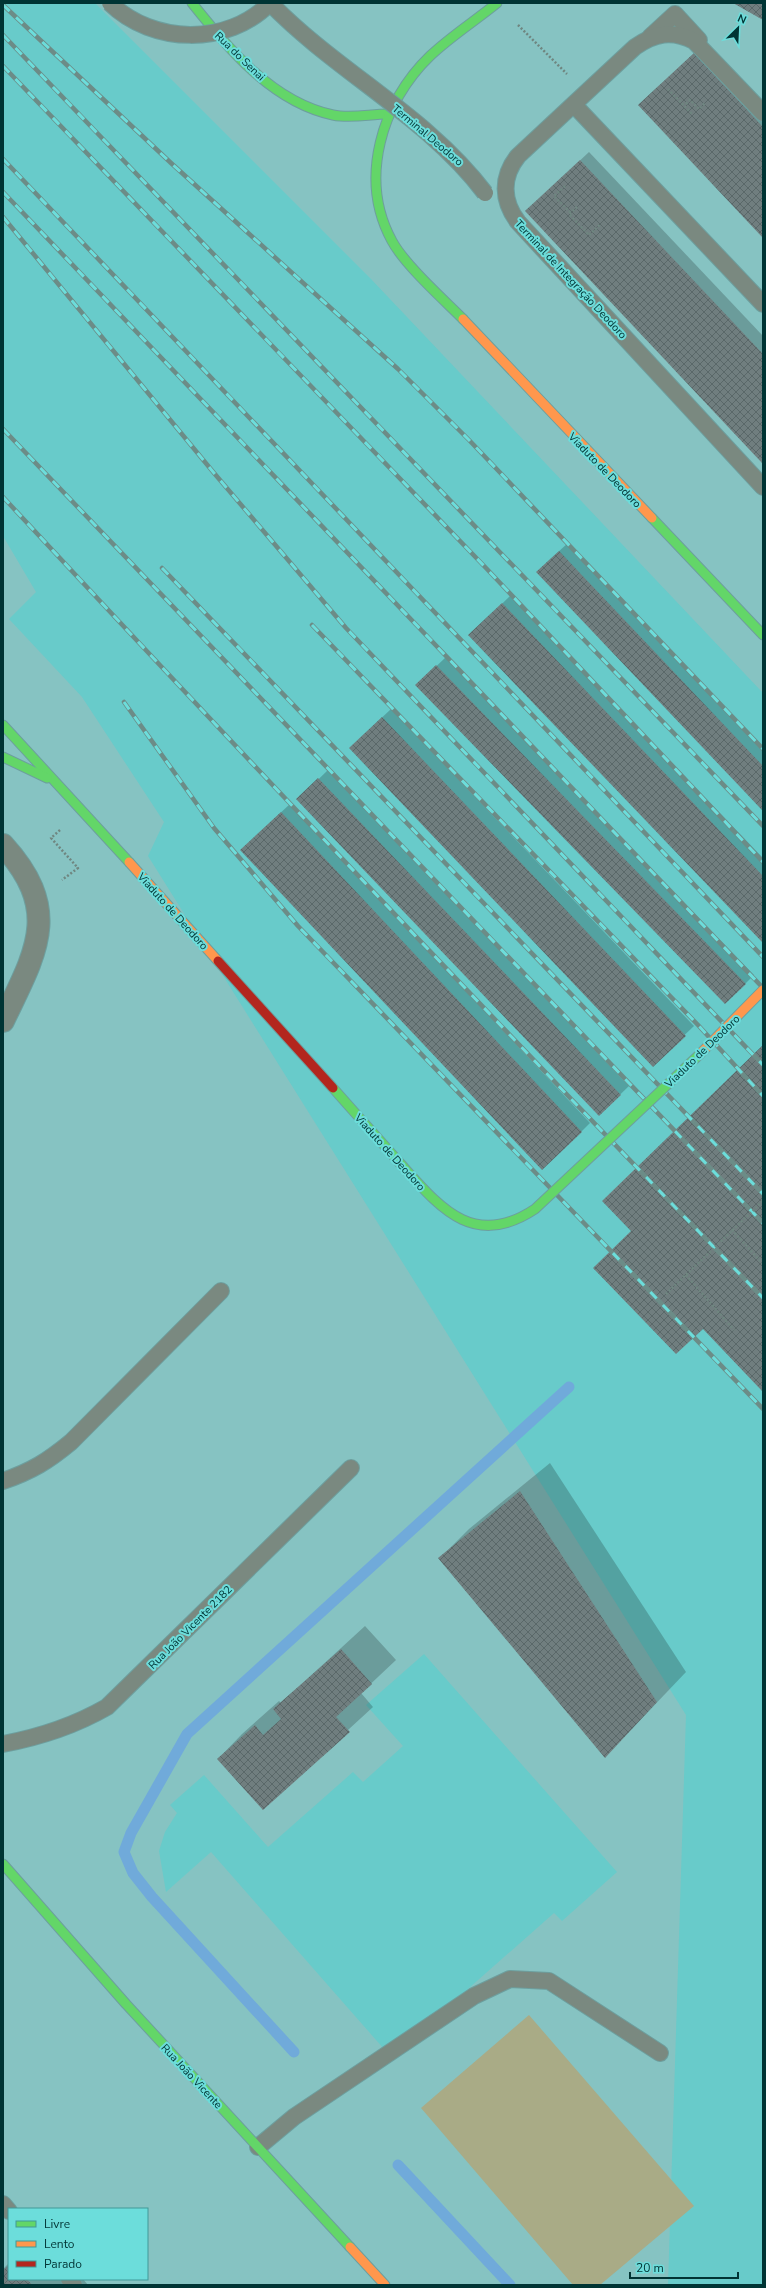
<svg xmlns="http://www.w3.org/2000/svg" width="766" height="2288" viewBox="0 0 766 2288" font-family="'Nunito Sans',sans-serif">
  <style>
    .built { fill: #68cbca }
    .green { fill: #a9ab86 }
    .shadow { fill: #0003 }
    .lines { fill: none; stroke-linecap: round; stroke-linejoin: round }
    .stream { stroke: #70aada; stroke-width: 11 }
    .building { fill: url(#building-cross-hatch) }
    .lane-casing { stroke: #6d9f9e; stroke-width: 18 }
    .street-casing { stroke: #6d9f9e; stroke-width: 24 }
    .fast-casing { stroke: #6d9f9e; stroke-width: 11 }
    .slow-casing { stroke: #6d9f9e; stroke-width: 11 }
    .path { stroke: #6f8680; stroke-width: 2.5; stroke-dasharray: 2 2; stroke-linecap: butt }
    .lane { stroke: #7a8980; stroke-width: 16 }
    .street { stroke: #7a8980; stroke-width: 22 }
    .fast { stroke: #63d668; stroke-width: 9 }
    .slow { stroke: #ff974d; stroke-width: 9 }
    .rail-casing { stroke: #6c8c87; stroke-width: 4.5 }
    .rail { stroke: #6cdddb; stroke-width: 3; stroke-dasharray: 9; stroke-linecap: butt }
    .lane-bridge-casing { stroke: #6d9f9e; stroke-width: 18; stroke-linecap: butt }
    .fast-bridge-casing { stroke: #6d9f9e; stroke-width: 11; stroke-linecap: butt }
    .slow-bridge-casing { stroke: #6d9f9e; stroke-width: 11; stroke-linecap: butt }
    .jam-bridge-casing { stroke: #6d9f9e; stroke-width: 11; stroke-linecap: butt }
    .path-bridge { stroke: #6f8680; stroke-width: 2.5; stroke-dasharray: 2 2; stroke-linecap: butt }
    .lane-bridge { stroke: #7a8980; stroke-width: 16 }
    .fast-bridge { stroke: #63d668; stroke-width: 9 }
    .slow-bridge { stroke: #ff974d; stroke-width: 9 }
    .jam-bridge { stroke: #b3261e; stroke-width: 9 }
    .labels { text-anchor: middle; stroke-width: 4; stroke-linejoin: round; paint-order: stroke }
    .street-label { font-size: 11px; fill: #003434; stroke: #6cdddb }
  </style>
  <defs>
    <pattern id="building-cross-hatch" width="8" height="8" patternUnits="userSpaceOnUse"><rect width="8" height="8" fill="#707e7f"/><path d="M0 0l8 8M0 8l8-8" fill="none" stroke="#5a6869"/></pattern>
  </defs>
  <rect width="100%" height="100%" fill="#86c3c2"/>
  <g class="built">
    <polygon points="3,3 95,3 371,279 763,693 763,2285 668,2285 686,1715 148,856 164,822 82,697 9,619 36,592 3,536"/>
    <polygon points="424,1654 617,1872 562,1921 554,1913 391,2057 211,1852 166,1892 159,1851 165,1832 177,1813 170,1805 204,1775 268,1847 353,1772 363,1782 403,1746 366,1705"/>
  </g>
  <polygon class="green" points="529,2015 694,2206 600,2285 573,2285 421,2108"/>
  <g class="shadow">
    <polygon points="703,45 763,109 763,236 648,96"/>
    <polygon points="589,152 763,336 763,462 535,203"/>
    <polygon points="568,543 763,748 763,809 546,563"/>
    <polygon points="511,595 763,858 763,941 478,627"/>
    <polygon points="446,657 754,975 745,984 425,677"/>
    <polygon points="391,709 694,1026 653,1065 359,739"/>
    <polygon points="328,770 629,1086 599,1115 298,799"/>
    <polygon points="290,804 590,1123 581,1132 250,841"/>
    <polygon points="550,1463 686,1672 606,1756 439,1559 469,1529"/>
    <polygon points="365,1626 396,1660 361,1693 373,1707 263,1808 218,1759 242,1734 279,1701 281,1703"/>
    <polygon points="9,2263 9,2279 83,2279 88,2285 3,2285 3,2269"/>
  </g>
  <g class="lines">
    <g class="stream">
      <polyline points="294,2052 152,1897 133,1873 124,1852 131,1833 187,1734 569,1387"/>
      <polyline points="398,2165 510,2285"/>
    </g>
  </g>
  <g class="building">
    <polygon points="733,3 763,3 763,20"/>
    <polygon points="694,53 763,127 763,238 638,105"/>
    <polygon points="580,160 763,354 763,464 525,211"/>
    <polygon points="559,551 763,766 763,811 536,572"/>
    <polygon points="502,603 763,876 763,943 468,635"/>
    <polygon points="436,665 746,984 725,1004 415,685"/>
    <polygon points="382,717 686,1036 653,1067 349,748"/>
    <polygon points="318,778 621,1095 599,1116 296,799"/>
    <polygon points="281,812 582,1132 542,1170 240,850"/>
    <polygon points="763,1045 763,1392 703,1329 676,1354 593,1268 631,1231 602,1201"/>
    <polygon points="520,1491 657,1702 605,1758 438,1558"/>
    <polygon points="341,1649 372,1684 336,1717 350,1732 263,1810 217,1759 255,1725 263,1735 281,1719 273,1709"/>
    <polygon points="9,2265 9,2279 27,2279 32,2285 3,2285 3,2270"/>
  </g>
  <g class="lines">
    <g class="lane-casing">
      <g id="lane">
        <polyline points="650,37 675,14 699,40"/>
        <polyline points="576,107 763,304"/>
        <path d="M763 113 694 41C672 30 655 33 635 47L518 156C501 177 502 201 518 222L763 487"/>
        <path d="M3 1481C32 1471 48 1461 71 1442L221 1291"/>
        <path d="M3 1744C40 1737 74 1726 107 1707L351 1468"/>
        <polyline points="258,2147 294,2117 474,1996 510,1979 549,1981 660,2053"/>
        <polyline points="3,2204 9,2211"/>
        <polyline points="69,2279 74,2285"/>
      </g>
    </g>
    <g class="street-casing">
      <path id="street" d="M3 845C63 911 36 952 3 1021"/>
    </g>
    <g class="fast-casing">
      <g id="fast">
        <path d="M192 3C229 49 272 102 333 115 351 119 370 114 388 114"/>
        <path d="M463 319C443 299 405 265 392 241 358 179 382 102 430 56 451 36 475 21 497 3"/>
        <polyline points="652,518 763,635"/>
        <polyline points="3,725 129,862"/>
        <polyline points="3,757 47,778"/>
        <polyline points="3,1864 126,2004 350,2247"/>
      </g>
    </g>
    <g class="slow-casing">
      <g id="slow">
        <polyline points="463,319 652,518"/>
        <polyline points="350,2247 385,2285"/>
      </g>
    </g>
    <g class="path">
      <polyline points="518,25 567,74"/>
      <polyline points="668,89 692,114"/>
      <polyline points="686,104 690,100 699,109 705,103"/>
      <polyline points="565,186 554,196 572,214"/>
      <polyline points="577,207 569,214 589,235 601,224"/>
      <polyline points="60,830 51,838 78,868 62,880"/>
      <polyline points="732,1230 763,1264"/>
      <polyline points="686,1275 734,1330"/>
    </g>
    <use href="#lane" class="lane"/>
    <use href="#street" class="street"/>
    <use href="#fast" class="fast"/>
    <use href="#slow" class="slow"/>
    <g class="rail-casing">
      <g id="rail">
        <polyline points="3,5 171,163 398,369 469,440 763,749"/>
        <polyline points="3,35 763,826"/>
        <polyline points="3,66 486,568 763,862"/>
        <polyline points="3,159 763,957"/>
        <polyline points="3,192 763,988"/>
        <polyline points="3,217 214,473 346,628 763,1065"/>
        <polyline points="3,429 763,1223"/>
        <path d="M3 497C254 767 507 1034 763 1298"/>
        <polyline points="162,568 763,1194"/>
        <polyline points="312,625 698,1025 763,1096"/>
        <polyline points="124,702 214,828 298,926 763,1409"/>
      </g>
    </g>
    <use href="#rail" class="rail"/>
    <g class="lane-bridge-casing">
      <path id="lane-bridge" d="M110 3C153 45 228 46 270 3 337 72 427 116 485 193"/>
    </g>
    <g class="fast-bridge-casing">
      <path id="fast-bridge" d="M333 1088C354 1112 376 1136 398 1161 438 1205 472 1251 535 1209L700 1054"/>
    </g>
    <g class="slow-bridge-casing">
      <g id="slow-bridge">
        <polyline points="129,862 218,961"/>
        <polyline points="700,1054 763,990"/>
      </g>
    </g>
    <g class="jam-bridge-casing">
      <polyline id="jam-bridge" points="218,961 333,1088"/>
    </g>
    <polyline class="path-bridge" points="666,1294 763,1201"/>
    <use href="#lane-bridge" class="lane-bridge"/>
    <use href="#fast-bridge" class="fast-bridge"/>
    <use href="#slow-bridge" class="slow-bridge"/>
    <use href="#jam-bridge" class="jam-bridge"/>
  </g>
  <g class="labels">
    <g class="street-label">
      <text transform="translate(240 56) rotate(44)" y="4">Rua do Senai</text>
      <text transform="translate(428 135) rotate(40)" y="4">Terminal Deodoro</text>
      <text transform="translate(571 279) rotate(47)" y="4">Terminal de Integração Deodoro</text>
      <text transform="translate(605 470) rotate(46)" y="4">Viaduto de Deodoro</text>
      <text transform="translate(173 911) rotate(48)" y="4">Viaduto de Deodoro</text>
      <text transform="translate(702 1051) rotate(-44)" y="4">Viaduto de Deodoro</text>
      <text transform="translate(390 1152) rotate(48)" y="4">Viaduto de Deodoro</text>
      <text transform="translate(190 1627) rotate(-45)" y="4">Rua João Vicente 2182</text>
      <text transform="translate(192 2076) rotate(47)" y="4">Rua João Vicente</text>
    </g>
  </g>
  <rect width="766" height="2288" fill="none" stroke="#003434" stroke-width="8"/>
  <rect x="8" y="2208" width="140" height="72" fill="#6cdddb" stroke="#419998"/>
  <rect x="16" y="2221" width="20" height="6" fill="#63d668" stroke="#419998"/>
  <text x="44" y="2228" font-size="12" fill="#003434">Livre</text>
  <rect x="16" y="2241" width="20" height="6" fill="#ff974d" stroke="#419998"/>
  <text x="44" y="2248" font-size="12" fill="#003434">Lento</text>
  <rect x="16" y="2261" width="20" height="6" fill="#b3261e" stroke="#419998"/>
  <text x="44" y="2268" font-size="12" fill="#003434">Parado</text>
  <g transform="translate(738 28) rotate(24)" stroke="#6cdddb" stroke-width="3" paint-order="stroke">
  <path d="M0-3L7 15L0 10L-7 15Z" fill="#003434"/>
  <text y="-6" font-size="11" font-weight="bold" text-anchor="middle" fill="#003434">N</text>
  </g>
  <path d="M630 2272v6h108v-6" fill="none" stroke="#003434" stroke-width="2"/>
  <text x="636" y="2272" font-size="12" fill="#003434" stroke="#6cdddb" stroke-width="3" paint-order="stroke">20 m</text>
</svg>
